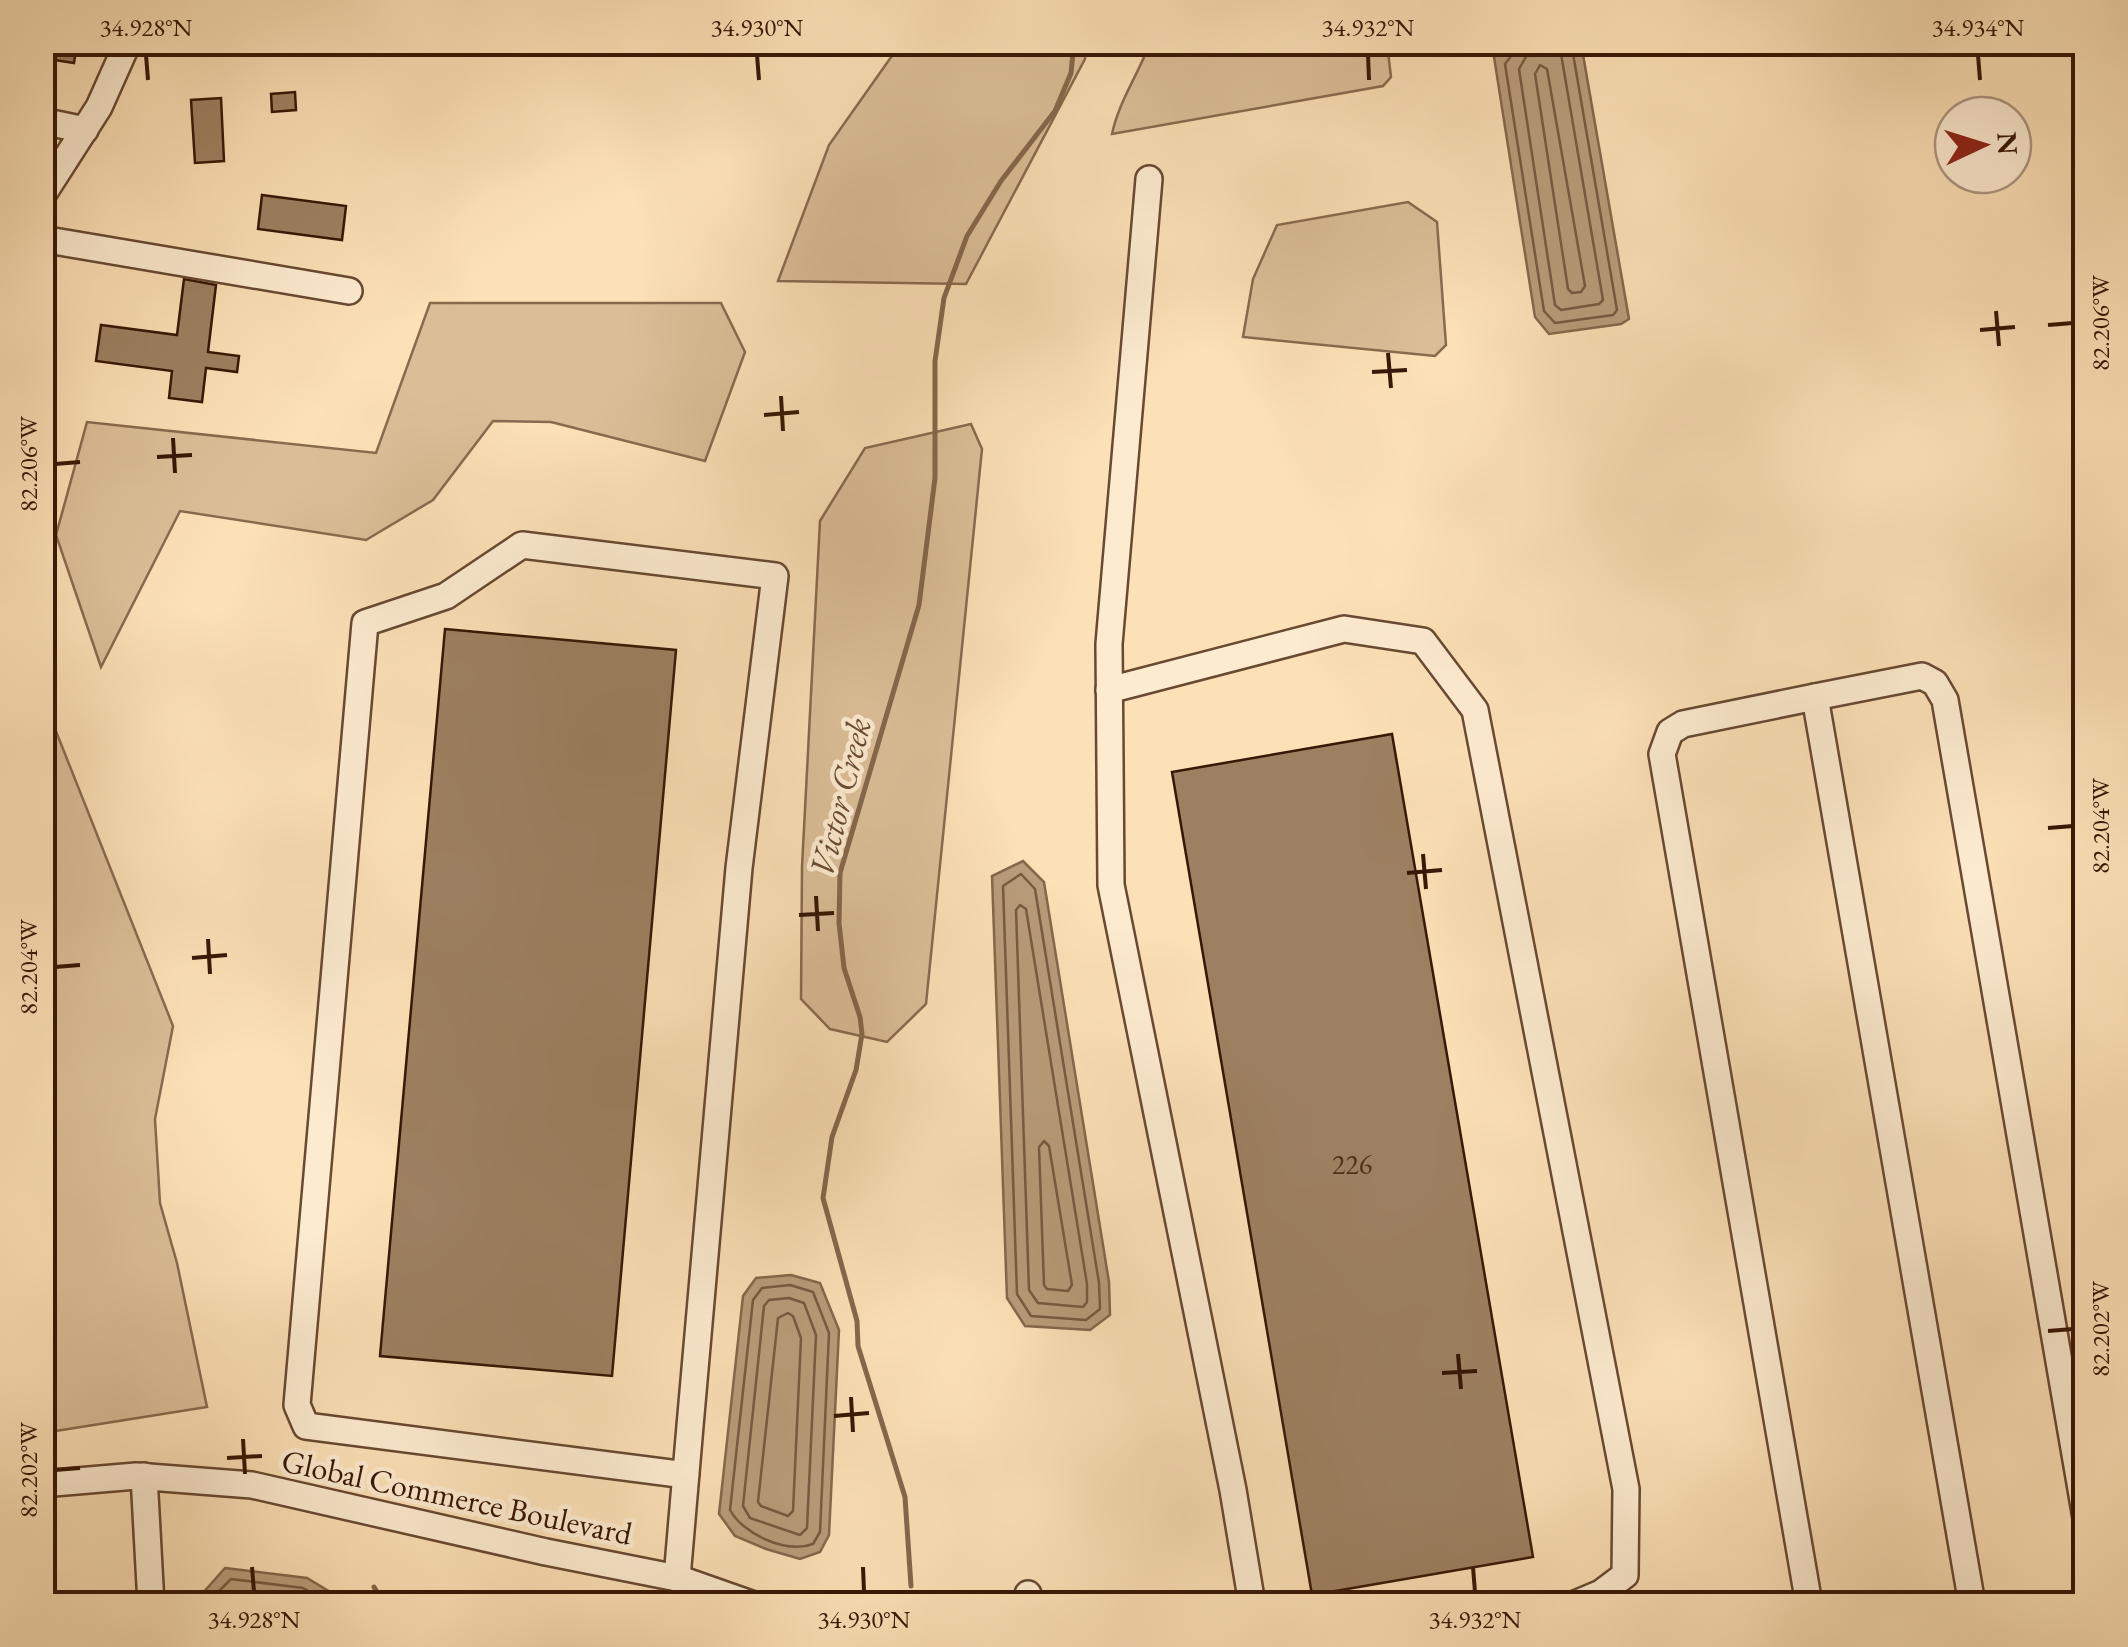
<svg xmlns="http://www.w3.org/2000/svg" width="2128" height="1647" viewBox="0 0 2128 1647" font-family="'EB Garamond',serif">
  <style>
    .green { fill: #dbbe98; stroke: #896a4e; stroke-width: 2.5 }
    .water { fill: #b99c7a; stroke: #85674b; stroke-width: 2.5 }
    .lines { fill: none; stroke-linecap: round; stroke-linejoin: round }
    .shore { stroke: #785a40; stroke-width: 2.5 }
    .stream { stroke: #85674b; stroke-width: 5 }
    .building { fill: #9d8061; stroke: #371705; stroke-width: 2.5 }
    .minor-casing { stroke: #684931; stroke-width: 30 }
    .minor { stroke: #fdebd0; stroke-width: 25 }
    .ticks { fill: none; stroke: #371705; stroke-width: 4 }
    .labels { text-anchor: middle; stroke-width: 9; stroke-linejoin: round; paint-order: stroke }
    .number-label { font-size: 28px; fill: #50311c }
    .street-label { font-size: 32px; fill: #371705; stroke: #fdebd0 }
    .water-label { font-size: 35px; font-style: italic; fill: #6b4c34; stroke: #fdebd0 }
    .neatline { fill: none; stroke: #371705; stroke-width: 4 }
    .ticks-label { font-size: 25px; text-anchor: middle; fill: #371705 }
  </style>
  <rect width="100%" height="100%" fill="#fce0b6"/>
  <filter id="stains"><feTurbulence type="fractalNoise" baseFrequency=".002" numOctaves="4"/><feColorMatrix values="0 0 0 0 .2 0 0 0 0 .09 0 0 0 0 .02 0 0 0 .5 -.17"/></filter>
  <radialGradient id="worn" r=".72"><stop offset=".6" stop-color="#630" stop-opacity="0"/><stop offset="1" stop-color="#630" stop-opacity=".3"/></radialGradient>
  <g class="green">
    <polygon points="901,43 1086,43 1085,59 966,284 778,281 829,145"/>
    <path d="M1150 43H1387L1391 77 1383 86 1112 134C1119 101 1138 75 1150 43Z"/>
    <polygon points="1408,202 1437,222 1446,345 1435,356 1243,337 1253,279 1277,225"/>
    <polygon points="430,303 721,303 745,352 705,461 551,422 493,421 433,500 366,540 180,511 101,667 56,535 87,422 376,453"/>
    <polygon points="971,424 982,449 926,1004 887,1042 830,1029 801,999 802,867 820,521 865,448"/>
    <polygon points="42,696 173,1026 155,1119 160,1203 177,1263 207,1407 43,1433"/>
  </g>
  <g class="water">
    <polygon points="1511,43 1581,43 1629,319 1621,324 1549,334 1535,317 1494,57"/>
    <polygon points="1023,861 1044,882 1109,1282 1110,1315 1090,1330 1025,1326 1007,1298 992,876"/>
    <polygon points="791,1275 820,1283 839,1330 829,1535 820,1552 800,1559 766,1549 735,1536 719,1514 743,1296 756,1278"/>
    <polygon points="225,1568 307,1578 350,1604 193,1604"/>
  </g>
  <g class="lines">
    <g class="shore">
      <polyline points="1517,42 1515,51 1505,64 1544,311 1555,323 1613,315 1617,310 1571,42"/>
      <polyline points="1529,42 1527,55 1519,69 1555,305 1561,310 1599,304 1603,300 1559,42"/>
      <polygon points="1540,65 1547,69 1585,286 1581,292 1572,293 1568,289 1535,74"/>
      <polygon points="1021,874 1035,889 1099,1283 1100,1309 1086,1320 1031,1316 1017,1294 1003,886"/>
      <polygon points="1020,905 1026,909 1087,1284 1087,1302 1083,1307 1038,1303 1029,1290 1016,910"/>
      <polygon points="1044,1141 1049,1146 1072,1285 1068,1291 1047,1289 1044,1285 1039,1147"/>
      <path d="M790 1285 813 1292 829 1333 820 1532 813 1544C786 1554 743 1534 730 1510L753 1300 762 1288Z"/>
      <polygon points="789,1298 804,1303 816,1335 807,1528 800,1535 750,1518 743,1506 764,1306 769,1300"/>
      <polygon points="788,1313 793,1316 801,1338 793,1511 788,1516 761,1506 758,1502 778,1318"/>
      <polyline points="206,1604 231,1579 303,1588 331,1604"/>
    </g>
    <g class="stream">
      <polyline points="911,1586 905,1497 858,1346 857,1321 823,1198 832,1137 856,1070 862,1034 860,1017 844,968 839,923 840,873 919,605 935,478 935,361 944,298 967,236 1001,181 1055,111 1071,73 1074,42"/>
      <polyline points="374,1587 384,1604"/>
    </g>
  </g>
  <g class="building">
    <polygon points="50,42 77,42 74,63 48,59"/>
    <polygon points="295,92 296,110 272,112 271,94"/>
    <polygon points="221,98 224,161 195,163 191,100"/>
    <polygon points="262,195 346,206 342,240 258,229"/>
    <polygon points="184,279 216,285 208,352 239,356 237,372 206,368 202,402 169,398 172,371 96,361 101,325 177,335"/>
    <polygon points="445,629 676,650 612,1376 380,1356"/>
    <polygon points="1392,734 1533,1557 1312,1595 1172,772"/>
  </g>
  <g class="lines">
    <g class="minor-casing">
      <g id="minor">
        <polyline points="42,121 85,130"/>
        <polyline points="1149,179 1109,644 1111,885 1233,1490 1252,1604"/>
        <polyline points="42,196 99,107 128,42"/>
        <polyline points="42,239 349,291"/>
        <polyline points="1109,690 1344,629 1423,641 1475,710 1626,1489 1625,1575 1601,1593 1575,1604"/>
        <polyline points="1815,697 1922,676 1935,683 1945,700 2086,1518"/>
        <polyline points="144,1476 151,1604"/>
        <polyline points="42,1484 136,1476 252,1485 546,1552 677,1578 751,1604"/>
        <polyline points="677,1578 690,1426 739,868 775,576 522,545 446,596 365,623 297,1405 306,1426 686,1475"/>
        <polyline points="1028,1594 1028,1604"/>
        <polyline points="1809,1604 1662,754 1670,732 1683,724 1815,697 1972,1604"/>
      </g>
    </g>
    <use href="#minor" class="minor"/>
  </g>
  <path class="ticks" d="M146 55 148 80M757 55 759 80M1368 55 1369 80M1978 55 1980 80M1996 311 1999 346M2048 325 2073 323M1980 330 2015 327M1388 353 1391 388M1372 372 1407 370M781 396 783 431M764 415 799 412M173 438 175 473M157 457 192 455M55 464 80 462M2048 828 2073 826M1423 854 1426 889M1407 873 1442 870M816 896 818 931M799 915 834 913M208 939 210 974M192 958 227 955M55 967 80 965M2048 1331 2073 1329M1458 1354 1461 1389M1442 1373 1477 1371M851 1397 853 1432M834 1416 869 1413M243 1439 245 1474M227 1458 262 1456M55 1470 80 1468M252 1567 254 1592M863 1567 864 1592M1473 1567 1475 1592"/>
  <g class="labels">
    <g class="number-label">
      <text x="1352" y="1174">226</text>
    </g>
    <g class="street-label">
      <text transform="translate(457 1497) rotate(12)" y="11">Global Commerce Boulevard</text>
    </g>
    <g class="water-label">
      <text transform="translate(840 797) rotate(-76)" y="12">Victor Creek</text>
    </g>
  </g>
  <rect width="2128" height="1647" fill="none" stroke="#fce0b6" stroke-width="110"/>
  <g transform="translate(1983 145) rotate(86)"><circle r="48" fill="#fdebd0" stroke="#ae967f" stroke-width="2.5"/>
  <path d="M0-8L18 38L0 25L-18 38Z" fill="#8f2418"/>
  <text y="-15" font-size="28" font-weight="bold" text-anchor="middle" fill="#371705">N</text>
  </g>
  <rect x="55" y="55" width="2018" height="1537" class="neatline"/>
  <g class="ticks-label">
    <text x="146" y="36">34.928°N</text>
    <text x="757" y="36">34.930°N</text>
    <text x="1368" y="36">34.932°N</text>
    <text x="1978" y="36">34.934°N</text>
    <text transform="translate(2100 323) rotate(-90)" y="9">82.206°W</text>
    <text transform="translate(28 464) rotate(-90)" y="9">82.206°W</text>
    <text transform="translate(2100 826) rotate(-90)" y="9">82.204°W</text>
    <text transform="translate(28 967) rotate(-90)" y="9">82.204°W</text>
    <text transform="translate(2100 1329) rotate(-90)" y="9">82.202°W</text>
    <text transform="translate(28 1470) rotate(-90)" y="9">82.202°W</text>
    <text x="254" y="1628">34.928°N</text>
    <text x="864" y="1628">34.930°N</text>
    <text x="1475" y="1628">34.932°N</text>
  </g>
  <rect width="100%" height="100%" filter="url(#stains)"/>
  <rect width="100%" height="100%" fill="url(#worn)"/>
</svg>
